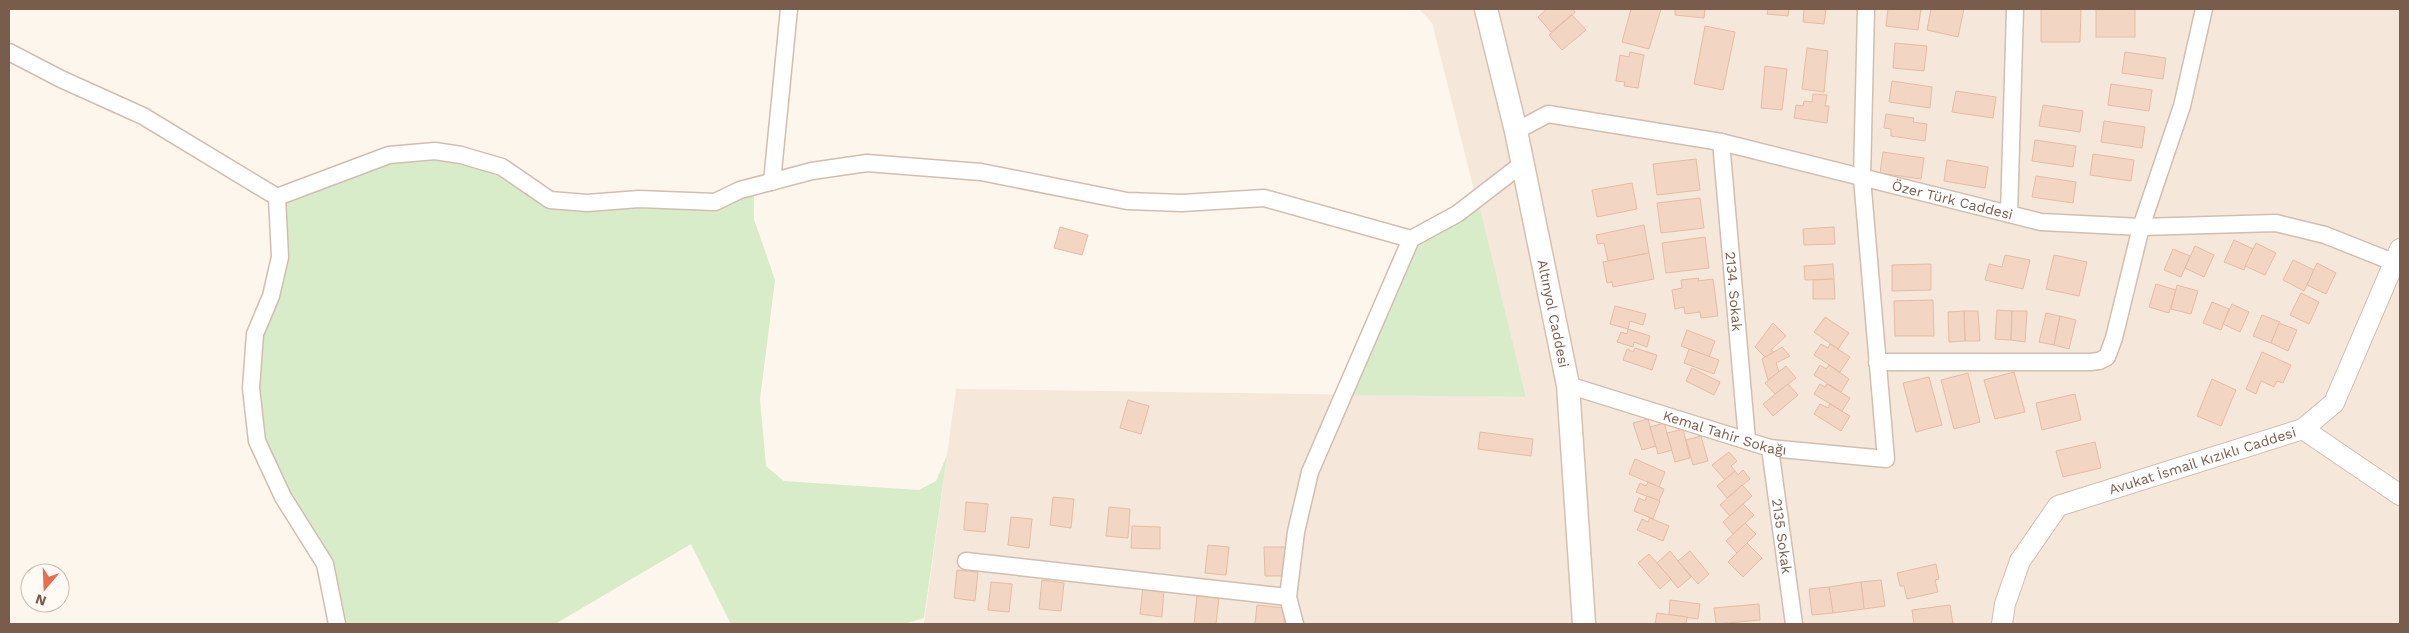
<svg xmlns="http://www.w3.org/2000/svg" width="2409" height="633" viewBox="0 0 2409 633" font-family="'Work Sans',sans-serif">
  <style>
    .residential { fill: #f5e8da }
    .green { fill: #d8ecc9 }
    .building { fill: #f3d5c3; stroke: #e6bba3 }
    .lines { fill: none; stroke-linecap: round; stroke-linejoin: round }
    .minor-casing { stroke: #d1beb0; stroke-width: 19 }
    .tertiary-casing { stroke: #d1beb0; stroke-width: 22 }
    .secondary-casing { stroke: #d6c0b0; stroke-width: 25 }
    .minor { stroke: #fff; stroke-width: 16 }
    .tertiary { stroke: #fff; stroke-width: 20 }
    .secondary { stroke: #fff; stroke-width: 22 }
    .labels { text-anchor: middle; stroke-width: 4.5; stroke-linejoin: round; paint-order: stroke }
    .street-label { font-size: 14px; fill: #7a5c4d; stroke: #fffaf3 }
  </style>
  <rect width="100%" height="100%" fill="#fdf6ec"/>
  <polygon class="residential" points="1419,9 2400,9 2400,624 924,624 956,389 1526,397 1432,23"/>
  <g class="green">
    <polygon points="389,155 461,155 550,200 715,202 754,187 754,219 775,280 760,399 766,466 784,481 919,490 936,481 947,455 924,618 903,624 731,624 691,544 555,624 337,624 325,564 257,441 251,388 271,296 277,197"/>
    <polygon points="1477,197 1526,397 1345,395 1411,239"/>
  </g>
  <g class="building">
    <polygon points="1547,9 1573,9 1575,12 1551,32 1538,17"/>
    <polygon points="1631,9 1661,9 1649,49 1622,42"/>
    <polygon points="1675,9 1705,9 1704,18 1675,15"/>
    <polygon points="1768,9 1789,9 1788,16 1767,14"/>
    <polygon points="1804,9 1826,9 1824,24 1803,22"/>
    <polygon points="1888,9 1921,9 1918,30 1886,26"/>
    <polygon points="1931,9 1964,9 1958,37 1927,30"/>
    <polygon points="2041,9 2081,9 2080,42 2041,42"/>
    <rect x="2096" y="9" width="39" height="28"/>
    <polygon points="1572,15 1586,30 1562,50 1549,35"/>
    <polygon points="1705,26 1735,32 1723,90 1694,84"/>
    <polygon points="1895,43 1927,46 1924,71 1893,68"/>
    <polygon points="1807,48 1828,51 1824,92 1802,89"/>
    <polygon points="1630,52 1644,55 1638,88 1624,86 1625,82 1616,81 1620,55 1629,57"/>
    <polygon points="2125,52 2166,58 2163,79 2122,73"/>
    <polygon points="1765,66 1787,69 1782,110 1761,108"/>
    <polygon points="1892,81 1932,87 1930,108 1889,102"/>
    <polygon points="2111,84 2152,90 2149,111 2108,105"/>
    <polygon points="1956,91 1996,97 1993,118 1952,112"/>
    <polygon points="1813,94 1827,95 1825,106 1829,106 1827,123 1794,118 1796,105 1803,106 1804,101 1812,102"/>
    <polygon points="2043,105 2083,111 2080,132 2039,126"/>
    <polygon points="1886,114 1914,118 1913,122 1927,124 1925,141 1891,136 1891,129 1884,128"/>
    <polygon points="2104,121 2145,127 2142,148 2101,142"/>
    <polygon points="2035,140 2076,146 2073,167 2032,161"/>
    <polygon points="1883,152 1924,158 1921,179 1880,173"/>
    <polygon points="2093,154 2134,160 2131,181 2090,175"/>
    <polygon points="1696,159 1700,190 1657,195 1653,164"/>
    <polygon points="1947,160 1988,167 1985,188 1944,181"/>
    <polygon points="2036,176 2076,182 2073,203 2032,197"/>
    <polygon points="1632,183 1637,209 1597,217 1592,190"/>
    <polygon points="1700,198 1704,228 1661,233 1657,203"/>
    <polygon points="1644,225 1649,253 1608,261 1604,243 1598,244 1596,235"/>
    <polygon points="1060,227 1088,235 1082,255 1054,248"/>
    <polygon points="1834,227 1835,244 1804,245 1803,229"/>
    <polygon points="1705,237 1709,268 1666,273 1662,243"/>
    <polygon points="2234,240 2253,249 2244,270 2224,262"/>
    <polygon points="2256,243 2276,253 2265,275 2245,266"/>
    <polygon points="2195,246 2214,255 2204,277 2185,268"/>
    <polygon points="2173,249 2190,256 2181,277 2164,270"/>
    <polygon points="1649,253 1654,279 1613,287 1612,282 1607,283 1603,262"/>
    <polygon points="2005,255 2030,260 2023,289 1985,280 1989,264 2002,267"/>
    <polygon points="2054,255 2087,262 2079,296 2046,289"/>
    <polygon points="2293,260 2314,270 2304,291 2283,280"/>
    <polygon points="2317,263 2336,273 2326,294 2307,285"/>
    <polygon points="1833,264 1834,279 1805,280 1804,266"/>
    <polygon points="1931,264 1931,290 1892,291 1892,265"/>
    <polygon points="1699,278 1698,281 1713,279 1718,316 1701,318 1700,312 1685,314 1684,307 1675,309 1672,290 1682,288 1681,280"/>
    <polygon points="1834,279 1835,299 1813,299 1813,280"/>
    <polygon points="2156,284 2176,290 2169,313 2149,307"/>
    <polygon points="2177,285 2198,291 2191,314 2171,309"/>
    <polygon points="2301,293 2319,302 2309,324 2290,315"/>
    <polygon points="1933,300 1934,336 1895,336 1894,301"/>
    <polygon points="2212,302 2229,309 2221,330 2203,323"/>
    <polygon points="2232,304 2249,312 2240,332 2223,324"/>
    <polygon points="1615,306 1646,314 1643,325 1630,321 1628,329 1610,324"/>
    <polygon points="1997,310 2012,311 2011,340 1995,339"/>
    <polygon points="1964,311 1978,311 1980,341 1965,341"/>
    <polygon points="1964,311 1965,341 1949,342 1948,312"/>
    <polygon points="2012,311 2027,311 2025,342 2011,340"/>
    <polygon points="2046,313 2060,316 2054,345 2039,342"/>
    <polygon points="2262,315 2280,322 2271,343 2253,336"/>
    <polygon points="2060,316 2076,320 2069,349 2054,345"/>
    <polygon points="1825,317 1849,333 1838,349 1814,332"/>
    <polygon points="1773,323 1786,336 1771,350 1774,352 1765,357 1755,347"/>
    <polygon points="2279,323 2297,330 2288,351 2271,343"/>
    <polygon points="1628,329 1650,336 1647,347 1634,342 1633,347 1617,342 1621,332 1627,334"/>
    <polygon points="1687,330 1715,341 1709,357 1681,346"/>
    <polygon points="1821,344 1828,348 1830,344 1850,357 1840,372 1814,355"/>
    <polygon points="1782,347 1790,356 1776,363 1779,372 1768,380 1762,359"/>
    <polygon points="1635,348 1657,355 1652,370 1623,360 1627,349 1633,352"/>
    <polygon points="1689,349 1719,360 1714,374 1684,363"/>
    <polygon points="2262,352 2291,365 2283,383 2277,381 2274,387 2261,381 2256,394 2246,389"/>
    <polygon points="1820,365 1826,369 1829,365 1849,379 1841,392 1814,375"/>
    <polygon points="1786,366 1796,378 1775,394 1765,383"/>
    <polygon points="1692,368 1720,382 1714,395 1686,381"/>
    <polygon points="2014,372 2025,412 1995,419 1984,380"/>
    <polygon points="1968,373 1980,422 1954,429 1941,380"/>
    <polygon points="1929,377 1942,425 1916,432 1903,383"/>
    <polygon points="2212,379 2236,390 2221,426 2197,416"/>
    <polygon points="1788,384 1798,395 1773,416 1763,404"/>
    <polygon points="1820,384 1825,387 1827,384 1850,398 1842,411 1814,394"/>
    <polygon points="2075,394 2081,420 2042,430 2036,403"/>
    <polygon points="1128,400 1149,406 1141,434 1120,428"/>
    <polygon points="1820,404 1828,408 1830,404 1850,416 1841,431 1814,414"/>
    <polygon points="1648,419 1656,446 1642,450 1633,423"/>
    <polygon points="1664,423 1672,450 1658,454 1650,427"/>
    <polygon points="1683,429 1690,458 1675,462 1667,433"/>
    <polygon points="1480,432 1533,439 1531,456 1478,449"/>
    <polygon points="1701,436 1708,461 1693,465 1686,440"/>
    <polygon points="2095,442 2101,468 2063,477 2056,451"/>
    <polygon points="1729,452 1737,461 1731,466 1735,471 1725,480 1712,465"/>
    <polygon points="1635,459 1665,472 1659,487 1629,474"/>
    <polygon points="1743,470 1750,479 1727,498 1717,486 1735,471 1738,475"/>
    <polygon points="1648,482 1664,489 1659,501 1636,492 1640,483 1646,486"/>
    <polygon points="1742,485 1752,496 1730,516 1720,505"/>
    <polygon points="1647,496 1660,501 1653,519 1634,511 1639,498 1645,501"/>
    <polygon points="1053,497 1074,499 1071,528 1050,525"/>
    <polygon points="966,502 988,504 985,532 964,530"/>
    <polygon points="1743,504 1754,515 1733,534 1723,522"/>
    <polygon points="1109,507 1130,509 1128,538 1106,536"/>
    <polygon points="1011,517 1032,519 1029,548 1008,545"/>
    <polygon points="1650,518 1669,526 1663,541 1637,530 1642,519 1648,522"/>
    <polygon points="1745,523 1756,534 1737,553 1726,541"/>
    <polygon points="1132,526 1160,527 1160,549 1131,548"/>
    <polygon points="1747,543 1762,558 1743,577 1728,562"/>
    <polygon points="1208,545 1229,547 1226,575 1205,573"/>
    <polygon points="1264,547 1286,547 1286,576 1265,576"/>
    <polygon points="1670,551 1691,577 1678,588 1657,563"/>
    <polygon points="1690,551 1709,574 1698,584 1678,561"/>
    <polygon points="1649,554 1671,579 1660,589 1638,563"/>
    <polygon points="1936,564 1939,579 1935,580 1938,592 1907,599 1904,586 1900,586 1897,573"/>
    <polygon points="957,570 978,572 975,601 954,598"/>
    <polygon points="1042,580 1064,583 1061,611 1039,609"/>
    <polygon points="1881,580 1885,606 1864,609 1861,582"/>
    <polygon points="991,582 1012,584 1009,612 988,610"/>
    <polygon points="1861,582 1864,609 1833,613 1829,587"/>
    <polygon points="1143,586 1164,588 1162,617 1140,614"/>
    <polygon points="1829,587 1833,613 1812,615 1809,589"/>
    <polygon points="1197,596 1219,598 1216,624 1194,624"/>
    <polygon points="1670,600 1700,604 1698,619 1669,615"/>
    <polygon points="1759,604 1760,620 1716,624 1714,608"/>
    <polygon points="1257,605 1285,608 1284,624 1255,624"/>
    <polygon points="1950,605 1953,624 1914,624 1912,610"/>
    <polygon points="1657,613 1687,617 1686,624 1655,624"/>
  </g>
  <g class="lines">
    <g class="minor-casing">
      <g id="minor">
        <polyline points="9,52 61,79 143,116 277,197 280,257 271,296 255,334 251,388 257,441 283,497 325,564 337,624"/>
        <path id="s1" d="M1516 131 1548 114 1721 142 2041 222 2141 227 2276 223 2325 235 2393 262 2400 268"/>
        <path id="s2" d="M1721 142 1747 440"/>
        <polyline points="772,182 789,9"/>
        <polyline points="277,197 389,155 435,151 461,155 502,167 550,200 587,203 639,199 715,202 740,190 812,171 867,163 981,172 1127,201 1182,203 1264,198 1411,239 1457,214 1522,164"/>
        <polyline points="2009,214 2015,9"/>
        <polyline points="1877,362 2090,362 2099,361 2107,357 2114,338 2141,227 2182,106 2204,9"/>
        <path id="s3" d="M1568 385 1770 448 1886 459 1862 178 1866 9"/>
        <path id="s4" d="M1770 448 1794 624"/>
        <polyline points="966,561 1288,597"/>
        <polyline points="1295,624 1288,597 1296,532 1310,472 1411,239"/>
      </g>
    </g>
    <g class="tertiary-casing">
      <g id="tertiary">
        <polyline points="2303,429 2400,495"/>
        <path id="s5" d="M2002 624 2005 604 2020 561 2058 506 2303 429 2334 403 2400 249"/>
      </g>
    </g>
    <g class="secondary-casing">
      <g id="secondary">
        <path id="s6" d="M1486 9 1516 131 1568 385 1584 624"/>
      </g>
    </g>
    <use href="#minor" class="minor"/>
    <use href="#tertiary" class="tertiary"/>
    <use href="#secondary" class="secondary"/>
  </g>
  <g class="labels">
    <g class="street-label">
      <text dy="5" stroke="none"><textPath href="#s1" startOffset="450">Özer Türk Caddesi</textPath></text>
      <text dy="5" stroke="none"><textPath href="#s2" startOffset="150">2134. Sokak</textPath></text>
      <text dy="5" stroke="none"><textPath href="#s6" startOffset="312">Altınyol Caddesi</textPath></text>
      <text dy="5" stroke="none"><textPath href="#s3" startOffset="164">Kemal Tahir Sokağı</textPath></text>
      <text dy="5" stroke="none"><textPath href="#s5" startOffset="284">Avukat İsmail Kızıklı Caddesi</textPath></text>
      <text dy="5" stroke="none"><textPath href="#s4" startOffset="89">2135 Sokak</textPath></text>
    </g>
  </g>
  <rect width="2409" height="633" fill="none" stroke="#7a5c4d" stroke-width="20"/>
  <g transform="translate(45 588) rotate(199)"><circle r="24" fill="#fffaf3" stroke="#cabbb1"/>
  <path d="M0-4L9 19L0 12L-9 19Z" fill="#e76f51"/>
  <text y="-8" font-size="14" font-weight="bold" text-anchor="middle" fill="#7a5c4d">N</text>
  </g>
</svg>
